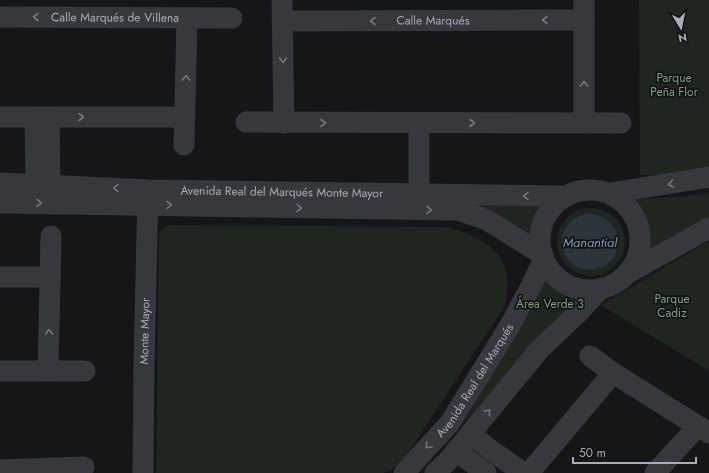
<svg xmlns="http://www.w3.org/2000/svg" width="709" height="473" viewBox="0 0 709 473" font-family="Jost,sans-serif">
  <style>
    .green { fill: #1e261f }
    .water { fill: #2c353c }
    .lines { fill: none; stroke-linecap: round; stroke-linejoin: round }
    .minor { stroke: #37383d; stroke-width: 21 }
    .oneway { stroke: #757881 }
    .labels { text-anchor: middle; stroke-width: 3.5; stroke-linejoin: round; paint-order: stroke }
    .street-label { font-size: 12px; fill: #a8adb8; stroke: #111113 }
    .park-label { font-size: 12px; fill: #7fa381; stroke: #111113 }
    .water-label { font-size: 13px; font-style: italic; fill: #7f9bb3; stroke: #111113 }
  </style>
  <rect width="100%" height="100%" fill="#161618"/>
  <g class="green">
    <polygon points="639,0 709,0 709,170 674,175 640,175"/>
    <polygon points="709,193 709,221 652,251 649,249 649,232 646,220 635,202 637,199 688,196"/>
    <path d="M551 202C540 215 537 227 535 243L451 204Z"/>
    <circle cx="591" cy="242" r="34"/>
    <path d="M170 225 445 227C481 236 512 252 507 294 507 299 505 304 503 309L410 450C401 461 398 468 383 473H156L159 233 164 228Z"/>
    <polygon points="709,241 709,371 601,305"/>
    <polygon points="545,271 559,285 569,290 587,295 463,425"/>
  </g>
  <circle class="water" cx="590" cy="242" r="28"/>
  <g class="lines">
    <g class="minor">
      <polyline points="282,0 284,123"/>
      <path id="s1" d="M0 17 232 18"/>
      <path id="s2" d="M283 21 584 20"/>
      <polyline points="0,117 185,117"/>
      <polyline points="35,117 36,185"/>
      <polyline points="49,117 50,185"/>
      <polyline points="246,122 621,123"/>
      <polyline points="419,123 419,194"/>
      <polyline points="584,123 584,0"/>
      <polyline points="184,145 187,18"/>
      <path id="s3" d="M0 183 148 190 565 196"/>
      <circle cx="590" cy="240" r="50"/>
      <polyline points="610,193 709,177"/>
      <polyline points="0,203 458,210 487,220 543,255"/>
      <polyline points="628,273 709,228"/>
      <polyline points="0,277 50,277"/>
      <polyline points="590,356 613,373 709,433"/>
      <polyline points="0,371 85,371"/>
      <polyline points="48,371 51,236"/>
      <polyline points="470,434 496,454 524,473"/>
      <polyline points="456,451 486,473"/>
      <polyline points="0,470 84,467"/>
      <path id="s4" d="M143 473 144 362 148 192"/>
      <path id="s5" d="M404 473 450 423 509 327 528 292 544 259"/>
      <polyline points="435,473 447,462 462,444 539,350 580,311 601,288"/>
      <polyline points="529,473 613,373"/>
      <polyline points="655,473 698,426"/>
    </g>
  </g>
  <defs><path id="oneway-chevron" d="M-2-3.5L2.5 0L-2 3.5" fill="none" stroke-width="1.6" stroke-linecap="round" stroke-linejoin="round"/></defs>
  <g class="oneway">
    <use href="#oneway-chevron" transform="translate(36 17) rotate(-180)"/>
    <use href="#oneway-chevron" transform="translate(545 20) rotate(180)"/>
    <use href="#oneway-chevron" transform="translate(373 21) rotate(180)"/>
    <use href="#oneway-chevron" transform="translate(283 60) rotate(89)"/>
    <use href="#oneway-chevron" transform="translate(186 78) rotate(-89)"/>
    <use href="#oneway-chevron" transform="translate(584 84) rotate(-90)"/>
    <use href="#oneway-chevron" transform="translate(81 117)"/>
    <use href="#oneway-chevron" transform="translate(323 123)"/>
    <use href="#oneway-chevron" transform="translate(472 123)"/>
    <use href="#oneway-chevron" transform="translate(671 184) rotate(170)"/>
    <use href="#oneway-chevron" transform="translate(116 188) rotate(-178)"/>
    <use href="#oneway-chevron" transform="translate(526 196) rotate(-179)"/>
    <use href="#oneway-chevron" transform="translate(39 203) rotate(1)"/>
    <use href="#oneway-chevron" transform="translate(169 205) rotate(1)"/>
    <use href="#oneway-chevron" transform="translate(299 208) rotate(1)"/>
    <use href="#oneway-chevron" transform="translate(429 210) rotate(1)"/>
    <use href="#oneway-chevron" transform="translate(49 332) rotate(-89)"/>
    <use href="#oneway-chevron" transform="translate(488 412) rotate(-50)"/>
    <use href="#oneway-chevron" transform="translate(428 446) rotate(133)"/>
  </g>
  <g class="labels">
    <g class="street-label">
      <text dy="4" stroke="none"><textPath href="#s1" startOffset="115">Calle Marqués de Villena</textPath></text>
      <text dy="4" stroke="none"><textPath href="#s2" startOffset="150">Calle Marqués</textPath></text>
      <text dy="4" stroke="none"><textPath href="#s3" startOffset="282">Avenida Real del Marqués Monte Mayor</textPath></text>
      <text dy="4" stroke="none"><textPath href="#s4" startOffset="142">Monte Mayor</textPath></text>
      <text dy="4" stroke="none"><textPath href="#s5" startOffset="117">Avenida Real del Marqués</textPath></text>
    </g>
    <g class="park-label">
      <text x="674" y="82">Parque<tspan x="674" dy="14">Peña Flor</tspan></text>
      <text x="672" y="303">Parque<tspan x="672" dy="14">Cadiz</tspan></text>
      <text x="550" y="308">Área Verde 3</text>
    </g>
    <g class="water-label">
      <text x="590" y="247">Manantial</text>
    </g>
  </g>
  <g transform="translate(681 28) rotate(170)" stroke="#111113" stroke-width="3" paint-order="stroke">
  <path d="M0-3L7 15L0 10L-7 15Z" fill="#a8adb8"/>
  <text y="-6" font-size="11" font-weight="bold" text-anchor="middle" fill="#a8adb8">N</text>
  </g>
  <path d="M573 457v6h123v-6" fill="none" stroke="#a8adb8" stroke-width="2"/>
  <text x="579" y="457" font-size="12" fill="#a8adb8" stroke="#111113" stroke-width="3" paint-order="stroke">50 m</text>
</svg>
